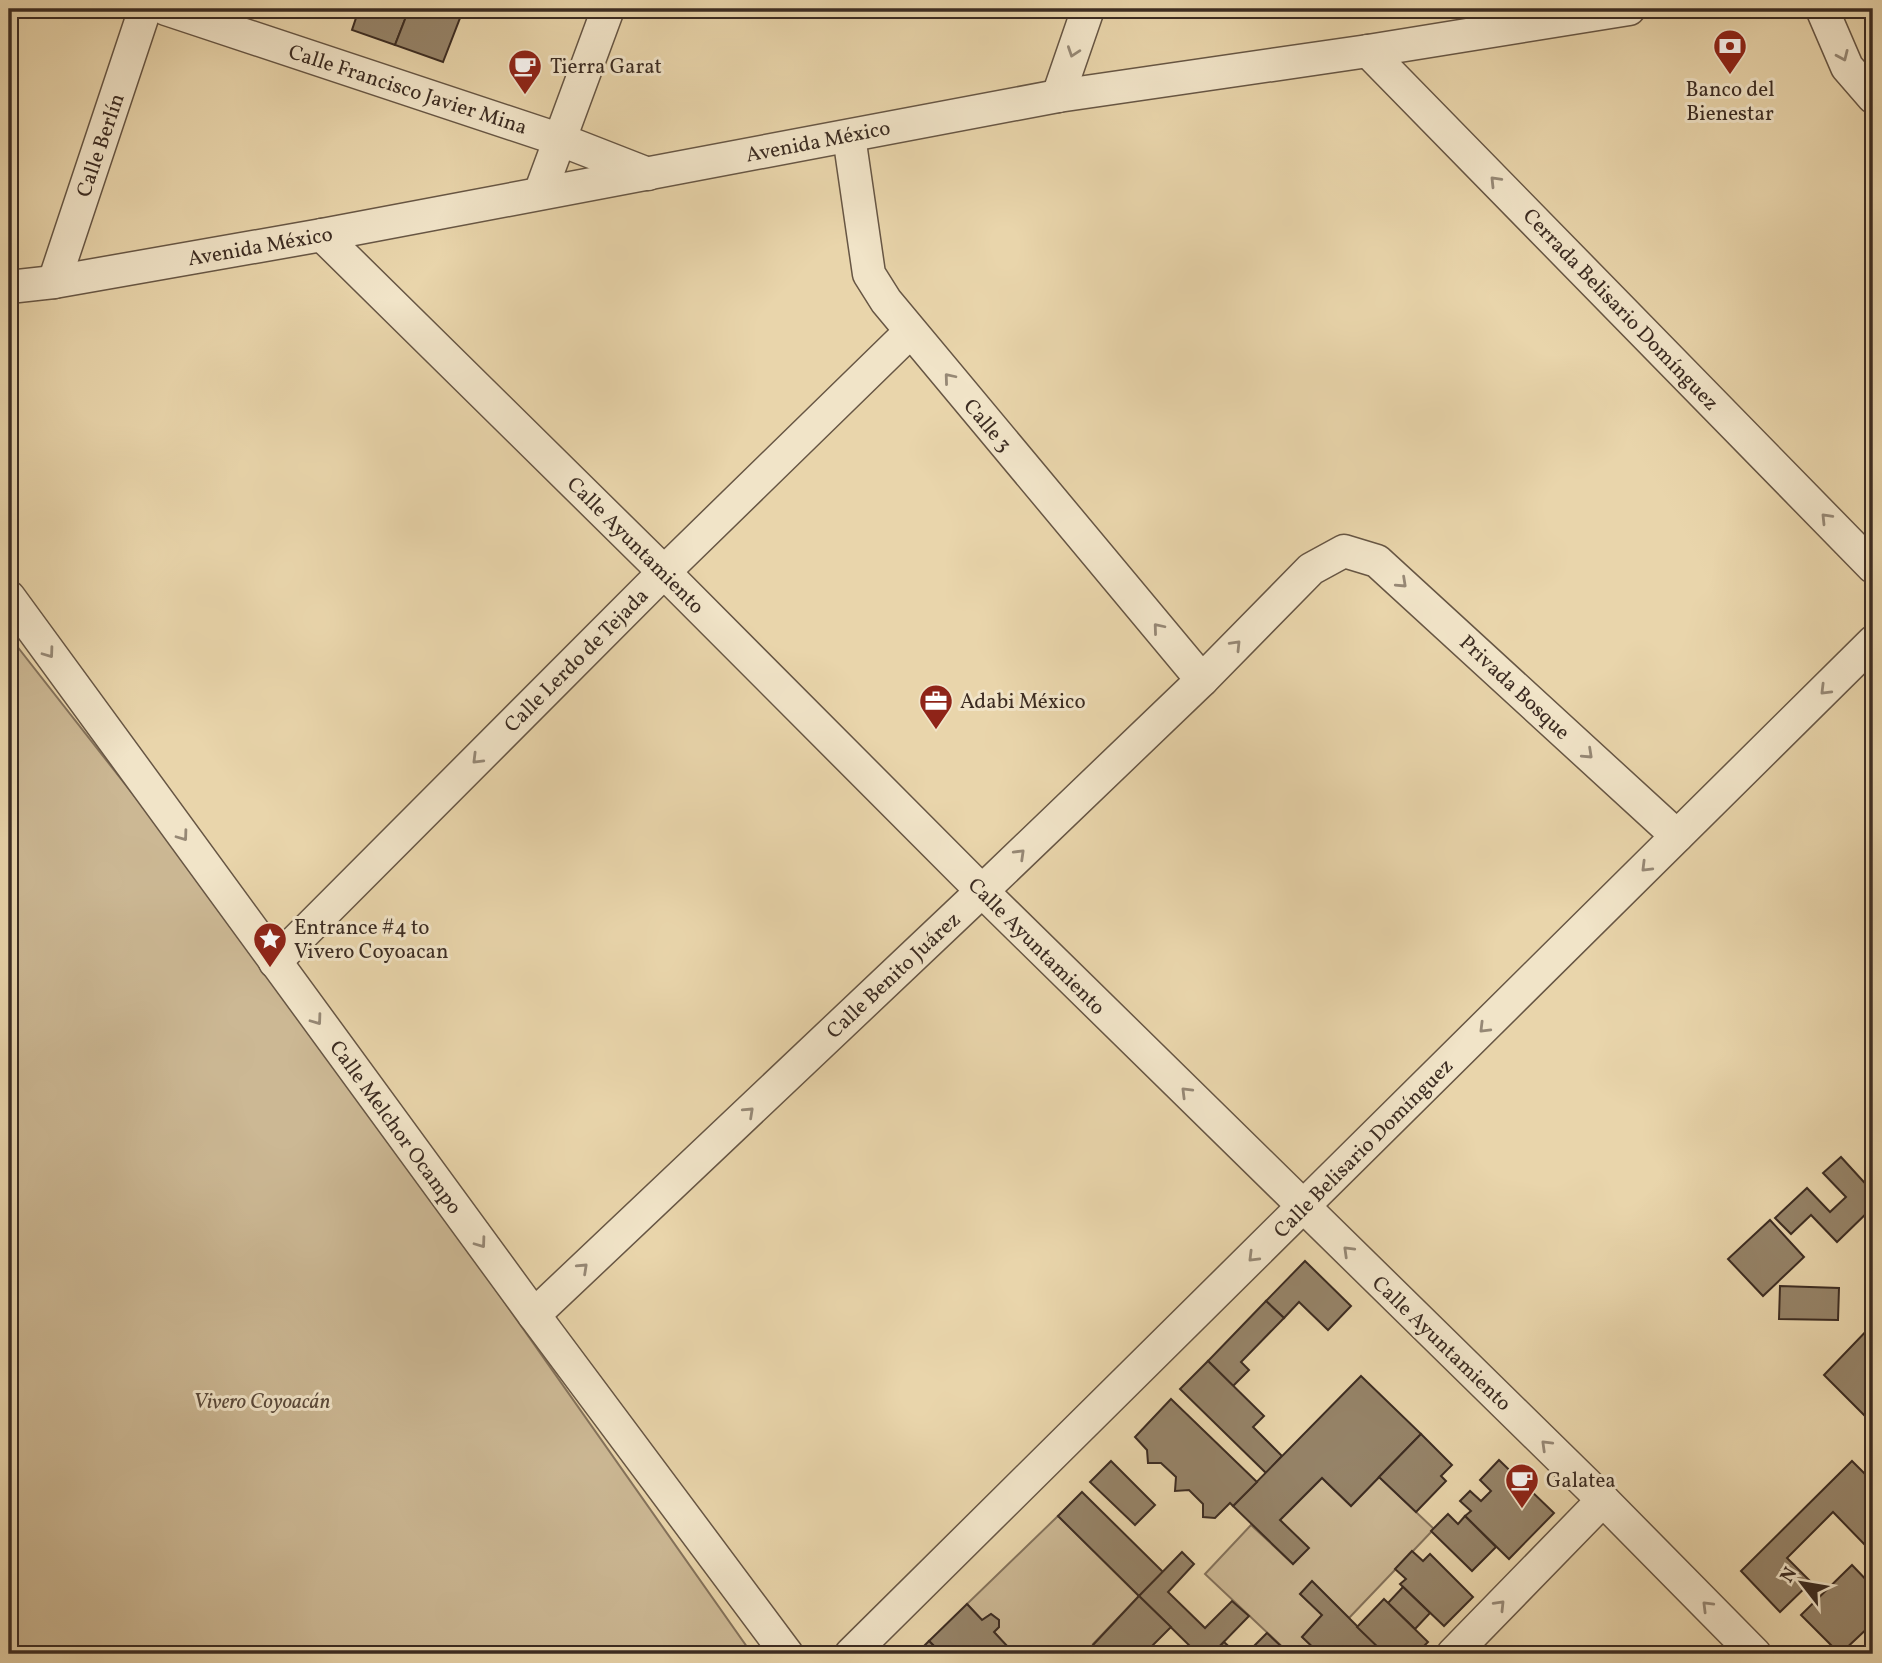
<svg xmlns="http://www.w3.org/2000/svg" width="1882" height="1663" viewBox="0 0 1882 1663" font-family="Vollkorn,serif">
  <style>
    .green { fill: #ccb894; stroke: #84725b; stroke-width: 2 }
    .building { fill: #968469; stroke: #3c2c22; stroke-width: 2 }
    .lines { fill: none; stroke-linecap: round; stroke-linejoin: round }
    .minor-casing { stroke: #675644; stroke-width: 35 }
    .minor { stroke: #f1e4c8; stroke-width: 32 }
    .oneway { stroke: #968875 }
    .labels { text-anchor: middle; stroke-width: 6; stroke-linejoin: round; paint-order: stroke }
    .poi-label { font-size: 21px; fill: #3c2c22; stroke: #f1e4c8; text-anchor: start }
    .street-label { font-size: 21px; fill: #3c2c22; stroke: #f1e4c8 }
    .park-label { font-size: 21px; font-style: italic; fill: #594839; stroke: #f1e4c8 }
  </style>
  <rect width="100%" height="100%" fill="#e9d5ab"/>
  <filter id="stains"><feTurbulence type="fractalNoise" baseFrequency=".00286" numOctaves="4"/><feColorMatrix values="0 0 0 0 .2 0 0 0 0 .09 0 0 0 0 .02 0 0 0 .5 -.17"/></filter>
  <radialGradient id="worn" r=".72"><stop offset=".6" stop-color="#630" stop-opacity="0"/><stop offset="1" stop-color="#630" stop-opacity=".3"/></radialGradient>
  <g class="green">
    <polygon points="9,636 270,969 752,1654 9,1654"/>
    <polygon points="1379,1477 1434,1529 1349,1618 1312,1582 1300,1594 1322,1615 1302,1637 1320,1654 1290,1654 1205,1574 1251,1525 1293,1564 1308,1548 1280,1520 1322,1478 1351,1506"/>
    <polygon points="1058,1516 1139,1596 1093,1644 1103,1654 1000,1654 1007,1647 994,1632 999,1627 999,1620 991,1614 982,1620 967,1604"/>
  </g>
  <g class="building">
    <polygon points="359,9 409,9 395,45 352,30"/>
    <polygon points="409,9 437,9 460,18 443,62 395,45"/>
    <polygon points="1841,1157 1873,1192 1873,1207 1837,1242 1811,1215 1791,1234 1775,1218 1807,1188 1830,1212 1846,1197 1823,1173"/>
    <polygon points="1770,1220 1804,1257 1763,1296 1728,1259"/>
    <polygon points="1305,1261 1351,1306 1328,1330 1299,1302 1284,1318 1266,1301"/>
    <polygon points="1780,1286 1839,1288 1838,1320 1779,1319"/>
    <polygon points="1266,1301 1284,1318 1241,1362 1249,1370 1233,1386 1208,1361"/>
    <polygon points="1873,1324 1873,1424 1824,1375"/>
    <polygon points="1208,1361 1264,1416 1253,1427 1282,1456 1266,1473 1180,1389"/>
    <polygon points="1361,1376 1421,1434 1351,1506 1322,1478 1280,1520 1309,1548 1293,1564 1233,1506"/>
    <polygon points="1171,1399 1257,1482 1233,1506 1230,1503 1215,1518 1203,1517 1203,1504 1189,1490 1175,1491 1176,1477 1161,1463 1148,1463 1147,1450 1135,1437"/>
    <polygon points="1421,1434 1452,1465 1441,1476 1446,1481 1416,1512 1379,1477"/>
    <polygon points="1499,1460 1554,1513 1509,1559 1465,1516 1471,1511 1460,1501 1470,1491 1481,1501 1491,1491 1480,1480"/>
    <polygon points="1111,1461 1155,1505 1135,1525 1090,1482"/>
    <polygon points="1852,1461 1873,1482 1873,1538 1866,1546 1833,1512 1787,1558 1811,1582 1780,1612 1741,1571"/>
    <polygon points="1082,1492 1163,1572 1139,1596 1058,1516"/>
    <polygon points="1448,1514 1458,1524 1465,1516 1496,1547 1472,1571 1431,1531"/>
    <polygon points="1412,1551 1423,1561 1430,1554 1473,1597 1444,1626 1400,1584 1406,1579 1395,1569"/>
    <polygon points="1182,1552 1194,1564 1168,1592 1205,1628 1232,1601 1249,1616 1212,1654 1198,1654 1139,1596"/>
    <polygon points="1852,1565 1873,1587 1873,1623 1840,1654 1801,1615"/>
    <polygon points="1312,1581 1379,1648 1373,1654 1320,1654 1302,1637 1322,1615 1300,1594"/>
    <polygon points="1403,1587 1430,1613 1415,1629 1388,1603"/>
    <polygon points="1139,1596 1171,1627 1144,1654 1103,1654 1093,1645"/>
    <polygon points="1384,1599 1428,1642 1416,1654 1385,1654 1357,1627"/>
    <polygon points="967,1604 982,1620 991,1614 999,1620 999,1627 994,1632 1008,1647 1000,1654 942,1654 929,1641"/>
    <polygon points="1267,1633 1284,1649 1278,1654 1246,1654"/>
    <polygon points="929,1641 942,1654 916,1654"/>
    <polygon points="1224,1642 1237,1654 1212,1654"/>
  </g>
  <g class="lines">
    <g class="minor-casing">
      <g id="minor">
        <polyline points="166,9 561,140 648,174"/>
        <polyline points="1822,9 1847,67 1873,97"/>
        <polyline points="1368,51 1873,567"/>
        <polyline points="1058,96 1088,9"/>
        <polyline points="849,136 869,274 886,301 1202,680"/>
        <polyline points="540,193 608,9"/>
        <polyline points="322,235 664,572 982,891 1603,1500 1755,1654"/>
        <polyline points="54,282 145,9"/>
        <polyline points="9,287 54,282 322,235 1058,96 1368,51 1629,9"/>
        <polyline points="9,597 534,1315 787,1654"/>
        <polyline points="275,962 664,572 910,332"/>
        <polyline points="534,1315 982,891 1202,680 1311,569 1344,551 1377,561 1677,836"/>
        <polyline points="851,1654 1873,642"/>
        <polyline points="1453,1654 1603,1500"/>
      </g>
    </g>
    <use href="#minor" class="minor"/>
  </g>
  <defs><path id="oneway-chevron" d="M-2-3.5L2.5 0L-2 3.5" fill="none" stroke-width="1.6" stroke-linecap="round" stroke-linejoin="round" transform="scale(1.75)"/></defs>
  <g class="oneway">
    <use href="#oneway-chevron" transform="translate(1073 52) rotate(109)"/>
    <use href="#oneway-chevron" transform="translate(1843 56) rotate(66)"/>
    <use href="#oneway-chevron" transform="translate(1495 181) rotate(-134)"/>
    <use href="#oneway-chevron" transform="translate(949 378) rotate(-130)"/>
    <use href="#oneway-chevron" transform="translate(1826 518) rotate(-134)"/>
    <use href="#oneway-chevron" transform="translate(1402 583) rotate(43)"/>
    <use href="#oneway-chevron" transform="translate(1158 628) rotate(-130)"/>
    <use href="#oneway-chevron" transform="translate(1236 645) rotate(-46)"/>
    <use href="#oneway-chevron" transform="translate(49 653) rotate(54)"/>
    <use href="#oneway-chevron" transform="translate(1825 690) rotate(135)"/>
    <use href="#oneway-chevron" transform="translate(1588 754) rotate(43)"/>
    <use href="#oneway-chevron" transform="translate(477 759) rotate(135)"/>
    <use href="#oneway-chevron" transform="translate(183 836) rotate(54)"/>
    <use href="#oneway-chevron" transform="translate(1020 854) rotate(-44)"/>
    <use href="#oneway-chevron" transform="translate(1646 867) rotate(135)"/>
    <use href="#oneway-chevron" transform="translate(317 1020) rotate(54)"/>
    <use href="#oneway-chevron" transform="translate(1484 1028) rotate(135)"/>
    <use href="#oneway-chevron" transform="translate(1186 1092) rotate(-135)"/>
    <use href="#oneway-chevron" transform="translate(749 1112) rotate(-43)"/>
    <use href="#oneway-chevron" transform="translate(481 1243) rotate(54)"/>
    <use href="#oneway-chevron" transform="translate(1348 1251) rotate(-136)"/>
    <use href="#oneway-chevron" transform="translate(1253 1257) rotate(135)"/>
    <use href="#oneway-chevron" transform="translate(583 1268) rotate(-43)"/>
    <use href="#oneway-chevron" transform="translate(1546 1445) rotate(-136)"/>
    <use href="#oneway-chevron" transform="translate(1500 1605) rotate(-46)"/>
    <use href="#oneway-chevron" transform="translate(1707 1606) rotate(-135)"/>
  </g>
  <defs>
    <g id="bank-pin" transform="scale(1.75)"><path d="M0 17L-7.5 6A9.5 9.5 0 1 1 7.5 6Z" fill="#8f2418" stroke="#f1e4c8"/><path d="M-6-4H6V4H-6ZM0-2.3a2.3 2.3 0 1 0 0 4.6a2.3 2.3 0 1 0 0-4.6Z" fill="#fff"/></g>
    <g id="cafe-pin" transform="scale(1.75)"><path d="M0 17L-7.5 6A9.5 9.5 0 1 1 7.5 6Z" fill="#8f2418" stroke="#f1e4c8"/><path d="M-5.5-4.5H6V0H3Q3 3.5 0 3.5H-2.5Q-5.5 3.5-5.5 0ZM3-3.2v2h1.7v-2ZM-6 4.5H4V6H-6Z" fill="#fff"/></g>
    <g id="office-pin" transform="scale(1.75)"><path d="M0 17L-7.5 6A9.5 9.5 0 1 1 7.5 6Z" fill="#8f2418" stroke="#f1e4c8"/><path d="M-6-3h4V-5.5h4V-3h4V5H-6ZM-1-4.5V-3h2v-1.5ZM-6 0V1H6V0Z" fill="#fff"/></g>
    <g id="sight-pin" transform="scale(1.75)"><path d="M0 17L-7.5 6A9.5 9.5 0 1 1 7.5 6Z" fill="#8f2418" stroke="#f1e4c8"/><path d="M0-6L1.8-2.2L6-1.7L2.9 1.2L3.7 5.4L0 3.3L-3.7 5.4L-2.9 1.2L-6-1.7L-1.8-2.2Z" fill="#fff"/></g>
  </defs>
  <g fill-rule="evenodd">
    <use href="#bank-pin" x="1730" y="46"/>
    <use href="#cafe-pin" x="525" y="66"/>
    <use href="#office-pin" x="936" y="701"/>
    <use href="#sight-pin" x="270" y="939"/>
    <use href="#cafe-pin" x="1522" y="1480"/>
  </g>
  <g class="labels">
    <g class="poi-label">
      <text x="550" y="73">Tierra Garat</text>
      <text x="1730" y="96" text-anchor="middle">Banco del<tspan x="1730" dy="24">Bienestar</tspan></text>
      <text x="960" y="708">Adabi México</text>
      <text x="294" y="934">Entrance #4 to<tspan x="294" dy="24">Vivero Coyoacan</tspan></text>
      <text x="1546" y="1487">Galatea</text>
    </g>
    <g class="street-label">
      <text transform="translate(408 89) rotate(18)" y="7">Calle Francisco Javier Mina</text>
      <text transform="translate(818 141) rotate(-11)" y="7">Avenida México</text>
      <text transform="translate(100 145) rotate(-71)" y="7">Calle Berlín</text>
      <text transform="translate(260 246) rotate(-10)" y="7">Avenida México</text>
      <text transform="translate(1621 309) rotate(46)" y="7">Cerrada Belisario Domínguez</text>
      <text transform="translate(988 425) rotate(50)" y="7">Calle 3</text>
      <text transform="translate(636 545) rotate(45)" y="7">Calle Ayuntamiento</text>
      <text transform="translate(576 660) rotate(-45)" y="7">Calle Lerdo de Tejada</text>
      <text transform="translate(1515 687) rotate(43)" y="7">Privada Bosque</text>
      <text transform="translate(1037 946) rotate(45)" y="7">Calle Ayuntamiento</text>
      <text transform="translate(893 975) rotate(-43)" y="7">Calle Benito Juárez</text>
      <text transform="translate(396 1127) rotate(54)" y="7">Calle Melchor Ocampo</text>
      <text transform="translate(1363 1148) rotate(-45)" y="7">Calle Belisario Domínguez</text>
      <text transform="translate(1442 1343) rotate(44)" y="7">Calle Ayuntamiento</text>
    </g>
    <g class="park-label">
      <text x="262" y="1408">Vivero Coyoacán</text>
    </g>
  </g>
  <rect width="1882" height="1663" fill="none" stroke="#e9d5ab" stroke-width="35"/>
  <rect x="10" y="10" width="1861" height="1642" fill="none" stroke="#3c2c22" stroke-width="3.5"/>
  <rect x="18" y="18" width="1847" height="1628" fill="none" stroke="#3c2c22" stroke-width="2"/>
  <g transform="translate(1802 1583) rotate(301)" stroke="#f1e4c8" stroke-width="5" paint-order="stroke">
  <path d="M0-5L12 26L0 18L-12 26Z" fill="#3c2c22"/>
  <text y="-10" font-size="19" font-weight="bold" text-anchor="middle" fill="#3c2c22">N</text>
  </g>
  <rect width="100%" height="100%" filter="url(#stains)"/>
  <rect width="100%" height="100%" fill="url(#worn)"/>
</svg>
